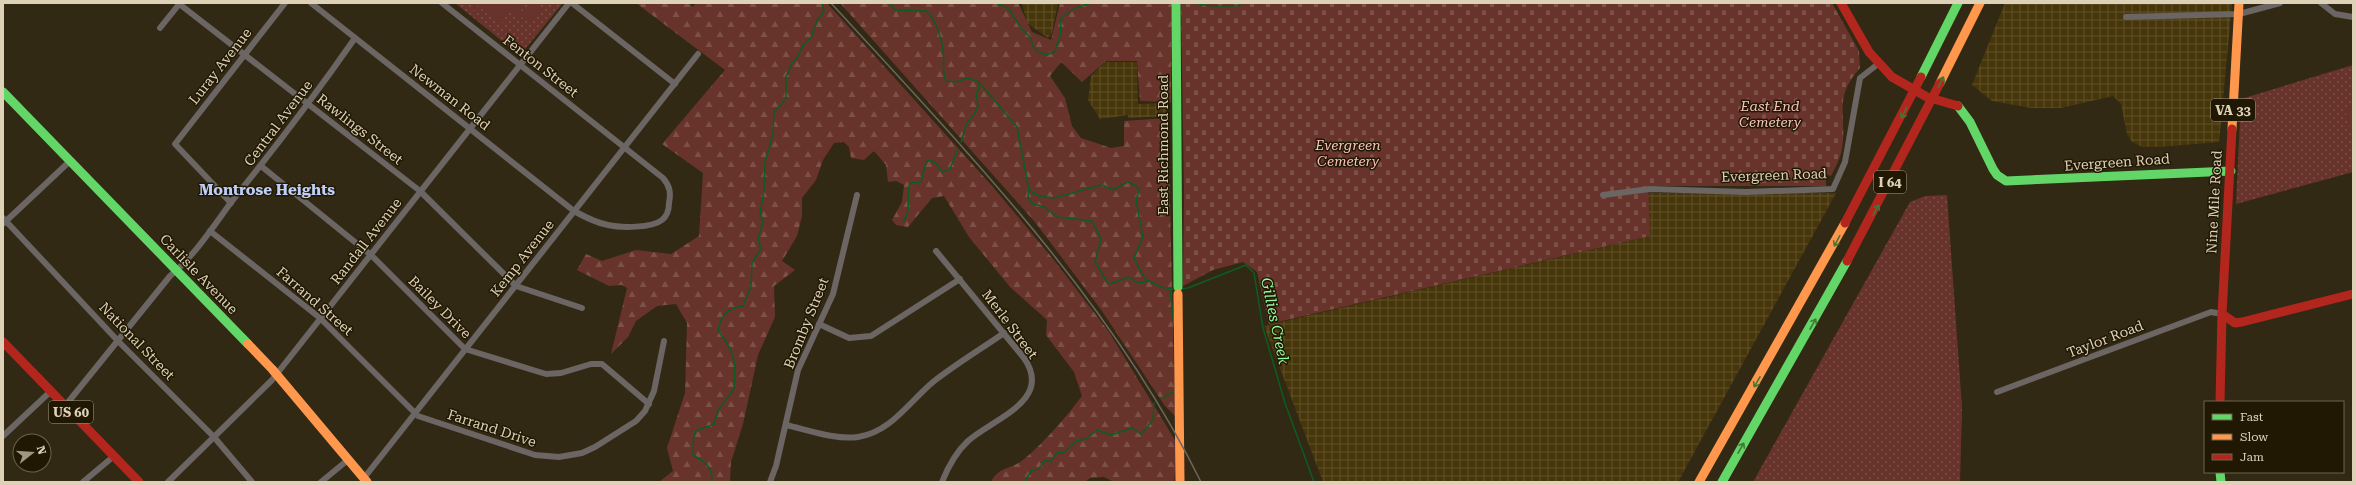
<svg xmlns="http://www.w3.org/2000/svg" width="2356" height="485" viewBox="0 0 2356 485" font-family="'Roboto Serif',serif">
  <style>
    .industrial { fill: url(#industrial-grid) }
    .green { fill: url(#green-dots) }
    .forest { fill: url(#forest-firs) }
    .cemetery { fill: url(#cemetery-stones) }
    .pitch { fill: #68332b }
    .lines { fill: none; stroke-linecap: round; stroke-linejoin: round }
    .stream { stroke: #0c5d21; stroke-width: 1.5 }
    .street { stroke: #6b6563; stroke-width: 6 }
    .fast { stroke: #63d668; stroke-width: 9 }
    .slow { stroke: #ff974d; stroke-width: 9 }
    .jam { stroke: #b3261e; stroke-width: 9 }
    .rail { stroke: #6d655d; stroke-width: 1.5 }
    .jam-bridge { stroke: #b3261e; stroke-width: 9 }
    .oneway { stroke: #427736 }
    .labels { text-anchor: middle; stroke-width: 3; stroke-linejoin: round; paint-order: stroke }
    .shield { fill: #211804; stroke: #a59a82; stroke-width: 1 }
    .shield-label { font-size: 13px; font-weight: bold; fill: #ddd2b8 }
    .street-label { font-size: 14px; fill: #ddd2b8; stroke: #211804 }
    .park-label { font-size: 14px; font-style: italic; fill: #f8c3bc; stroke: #211804 }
    .neighbourhood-label { font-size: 15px; font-weight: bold; fill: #becff8; stroke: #211804 }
    .water-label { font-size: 15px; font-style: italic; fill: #94faa0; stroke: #211804 }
  </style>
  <defs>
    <pattern id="industrial-grid" width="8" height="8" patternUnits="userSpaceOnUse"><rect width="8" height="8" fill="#47360a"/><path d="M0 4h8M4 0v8" fill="none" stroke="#61522c"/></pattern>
    <pattern id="green-dots" width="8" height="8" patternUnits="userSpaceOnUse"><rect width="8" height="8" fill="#68332b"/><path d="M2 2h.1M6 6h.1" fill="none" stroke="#7d5048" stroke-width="1.8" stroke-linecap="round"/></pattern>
    <pattern id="forest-firs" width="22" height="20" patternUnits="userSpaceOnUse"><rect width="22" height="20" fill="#68332b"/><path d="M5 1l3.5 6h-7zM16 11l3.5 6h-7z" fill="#7d5048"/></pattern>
    <pattern id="cemetery-stones" width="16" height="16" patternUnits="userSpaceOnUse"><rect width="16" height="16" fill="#68332b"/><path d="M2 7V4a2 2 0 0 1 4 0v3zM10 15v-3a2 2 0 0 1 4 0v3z" fill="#7d5048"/></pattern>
  </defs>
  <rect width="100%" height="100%" fill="#322914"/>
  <g class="industrial">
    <polygon points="1022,3 1058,3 1052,33 1048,38 1027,23"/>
    <polygon points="2005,3 2232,3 2219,142 2159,147 2142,147 2132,142 2127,134 2121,104 2113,96 2061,108 2031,108 1992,101 1972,85"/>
    <polygon points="1105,62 1137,62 1138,104 1167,103 1167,116 1128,118 1128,115 1100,119 1088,100 1091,76"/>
    <polygon points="1647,193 1836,193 1678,482 1323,482 1264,326 1650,236"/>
  </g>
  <g class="green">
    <polygon points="455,3 563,3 521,54 518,54"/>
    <polygon points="2353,65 2353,172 2236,204 2241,99"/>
    <polygon points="1947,195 1962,408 1960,482 1753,482 1910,202 1925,196"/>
  </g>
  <g class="forest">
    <path d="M636 3H688L693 7 696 3H827L993 187 1054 260 1109 332 1178 445 1174 482H1114L1104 477 1090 478 1085 482H991C998 467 1011 469 1023 460 1043 444 1067 416 1082 396L1074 372 1046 335 1047 320 1010 287 969 237 944 196 932 198 908 227 896 225 892 220 902 202 904 185 896 181 888 182 886 165 874 151 864 160 851 158 849 147 844 142 834 143 823 160 816 180 802 198V216L797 236 782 261 795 270 774 286 775 317 758 355 743 424 731 462 730 482H659L673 471 667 448 685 393 687 323 676 304 657 306 636 321 628 337 611 354 627 288 622 285 609 286 577 270 586 254 602 261 636 250 671 254 699 236 703 173 662 144 725 70Z"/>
    <polygon points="840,3 1018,3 1032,32 1051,40 1060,3 1172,3 1171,102 1140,101 1137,61 1106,61 1082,82 1061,62 1050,76 1065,98 1072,126 1081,138 1111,148 1124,146 1124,121 1168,118 1175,416 1165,406 1102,311 1035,222"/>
  </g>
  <path class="cemetery" d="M1181 3H1832L1859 51 1860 68C1831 100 1849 118 1841 153 1839 161 1835 168 1831 176L1826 174V186H1648L1650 236 1269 324 1257 272 1243 262 1213 270 1183 286 1184 195Z"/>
  <g class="pitch">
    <polygon points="473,3 513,3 503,22 498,23 496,18"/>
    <polygon points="517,3 526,3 518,16 511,12"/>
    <polygon points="530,3 535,3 541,7 531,23 521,17"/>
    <polygon points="473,5 486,13 483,16 472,9"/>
    <polygon points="2353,107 2353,127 2350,127 2345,109"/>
  </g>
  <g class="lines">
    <g class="stream">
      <path d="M890 3 895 10 926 11C936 20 941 37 943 50 945 62 941 70 946 81L956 82 968 78 979 82 1017 127 1029 190 1039 196 1054 198 1102 185 1113 190 1128 182 1135 185 1139 190 1136 200 1143 237 1134 258 1145 279 1161 287 1176 290"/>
      <path d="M997 3 1009 9 1020 27 1031 38C1032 49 1037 52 1047 55L1055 51 1060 36 1061 18 1075 8 1091 3"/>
      <path d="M1195 3C1208 8 1225 5 1239 6L1241 3"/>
      <polyline points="1636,3 1640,3"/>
      <polyline points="961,142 967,123 974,115 978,106 976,93 979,89 979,83"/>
      <polyline points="1029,190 1028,197 1033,204 1044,207 1057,217 1092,221 1101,239 1095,262 1107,282 1110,284 1129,277 1138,283 1149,281"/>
      <path d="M903 222C913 209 905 197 910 183L921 182 926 162 930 160 937 164 942 172 950 169 958 149"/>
      <polyline points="1180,289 1188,288 1246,265 1254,273 1263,328 1285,403 1314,482"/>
      <polyline points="1170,290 1174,325"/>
      <polyline points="1162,398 1175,391"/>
      <path d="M712 482C713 467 705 462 693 455 694 449 691 434 698 430 703 427 709 427 714 424L719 409 734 389 735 366 731 350 718 330C722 313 727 309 743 306L751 286 752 263 761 249 758 239 763 222 760 213 764 190 765 163 773 133 774 112 786 99V77L792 63 797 58 803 45 811 38 817 21 824 11 822 3"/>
      <polyline points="1010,482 1012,482"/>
      <polyline points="1024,482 1031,471 1039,469 1044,460 1050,462 1057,453 1065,452 1076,441 1086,439 1097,430 1111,435 1132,428 1141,434 1153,420 1154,403"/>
    </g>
    <g class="street">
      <polyline points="178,3 420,191 516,286 582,308"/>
      <path d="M311 3 574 211C585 217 596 223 608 225 621 228 652 228 662 220 667 216 669 209 669 203 671 193 670 186 663 178L442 3"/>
      <polyline points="572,3 675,84"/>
      <polyline points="2321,3 2335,14 2353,17"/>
      <polyline points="2126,17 2239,14 2280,3"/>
      <polyline points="160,28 180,3"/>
      <polyline points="261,166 371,255 465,349 546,374 561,373 591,364 602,364 649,404"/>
      <polyline points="1603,195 1650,189 1746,192 1833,189 1845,162 1860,78 1878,64"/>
      <polyline points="231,203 175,144 285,3"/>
      <polyline points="3,218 118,341 214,437 252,482"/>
      <polyline points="4,223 70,161"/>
      <polyline points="210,231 320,318 418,416 535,455 559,457 582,453 595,447 636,421 645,411 654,391 664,341"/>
      <path d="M936 251 1024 358C1054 401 992 419 968 441 956 452 948 467 942 482"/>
      <polyline points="819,324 849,338 871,336 960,279"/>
      <polyline points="1997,392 2211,312 2222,314"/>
      <path d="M65 406 170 276C195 255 213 227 232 201 275 148 316 94 355 38"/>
      <path d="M786 425C808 430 835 440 858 437 891 432 909 402 933 382 956 364 981 349 1004 333"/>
      <polyline points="3,436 51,391"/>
      <polyline points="364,478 698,54"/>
      <polyline points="83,482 114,456"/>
      <polyline points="168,482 272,380 569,3"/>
      <polyline points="321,482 349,459"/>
      <polyline points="770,482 776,466 798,370 833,294 857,195"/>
    </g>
    <g class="fast">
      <polyline points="1176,3 1178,287"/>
      <polyline points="1921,77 1958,3"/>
      <polyline points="3,92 248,344"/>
      <polyline points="1958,106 1970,122 1993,169 1997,175 2006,181 2231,171"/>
      <polyline points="2220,472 2221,482"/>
      <polyline points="1722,482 1847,261"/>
    </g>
    <g class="slow">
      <polyline points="1940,83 1980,3"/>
      <polyline points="2232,129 2239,3"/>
      <polyline points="1178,294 1180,482"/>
      <polyline points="248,344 272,369 367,482"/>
      <polyline points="1699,482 1845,223"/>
    </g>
    <g class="jam">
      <polyline points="1841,3 1869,52 1892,77"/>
      <polyline points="1845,223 1921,77"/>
      <polyline points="1847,261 1940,83"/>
      <polyline points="2222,314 2235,323 2242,322 2353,294"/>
      <polyline points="3,342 139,482"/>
      <polyline points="2220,402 2222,314 2232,129"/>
    </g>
    <path class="rail" d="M831 3C967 152 1111 299 1201 482"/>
    <polyline class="jam-bridge" points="1892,77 1927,97 1958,106"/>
  </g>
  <defs><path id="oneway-shaft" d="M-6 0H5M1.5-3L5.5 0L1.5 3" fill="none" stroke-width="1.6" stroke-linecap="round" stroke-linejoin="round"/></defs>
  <g class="oneway">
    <use href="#oneway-shaft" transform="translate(1941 82) rotate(-64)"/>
    <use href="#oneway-shaft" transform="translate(1904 113) rotate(117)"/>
    <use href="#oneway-shaft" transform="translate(1876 210) rotate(-62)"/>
    <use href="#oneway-shaft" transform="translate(1837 241) rotate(118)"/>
    <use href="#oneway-shaft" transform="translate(1813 324) rotate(-61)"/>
    <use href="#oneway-shaft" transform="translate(1757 382) rotate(120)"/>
    <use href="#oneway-shaft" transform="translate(1741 448) rotate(-60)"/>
  </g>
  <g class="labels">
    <g class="shield">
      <rect x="2211" y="99" width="44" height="22" rx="3"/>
      <rect x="1874" y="171" width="32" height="22" rx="3"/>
      <rect x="49" y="401" width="44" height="22" rx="3"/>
    </g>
    <g class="shield-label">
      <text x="2233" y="115">VA 33</text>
      <text x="1890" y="187">I 64</text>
      <text x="71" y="417">US 60</text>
    </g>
    <g class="street-label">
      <text transform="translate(220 66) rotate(-52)" y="5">Luray Avenue</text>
      <text transform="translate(541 66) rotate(38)" y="5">Fenton Street</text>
      <text transform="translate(450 97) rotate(38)" y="5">Newman Road</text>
      <text transform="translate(278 123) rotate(-53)" y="5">Central Avenue</text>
      <text transform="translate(360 129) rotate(38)" y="5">Rawlings Street</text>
      <text transform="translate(1163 145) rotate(-90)" y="5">East Richmond Road</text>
      <text transform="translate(2117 162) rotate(-4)" y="5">Evergreen Road</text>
      <text transform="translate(1774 175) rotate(-2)" y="5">Evergreen Road</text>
      <text transform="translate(2214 202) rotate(-87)" y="5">Nine Mile Road</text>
      <text transform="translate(366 241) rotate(-52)" y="5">Randall Avenue</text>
      <text transform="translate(522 258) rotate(-52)" y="5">Kemp Avenue</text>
      <text transform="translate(199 274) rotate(46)" y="5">Carlisle Avenue</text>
      <text transform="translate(315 301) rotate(41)" y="5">Farrand Street</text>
      <text transform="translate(440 307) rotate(45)" y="5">Bailey Drive</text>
      <text transform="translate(806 323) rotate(-68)" y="5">Bromby Street</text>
      <text transform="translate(1010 324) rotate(53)" y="5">Merle Street</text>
      <text transform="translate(2105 339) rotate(-21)" y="5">Taylor Road</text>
      <text transform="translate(137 341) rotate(46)" y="5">National Street</text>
      <text transform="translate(492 428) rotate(18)" y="5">Farrand Drive</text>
    </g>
    <g class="park-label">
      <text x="1770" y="111">East End<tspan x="1770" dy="16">Cemetery</tspan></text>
      <text x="1348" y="150">Evergreen<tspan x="1348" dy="16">Cemetery</tspan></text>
    </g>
    <g class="neighbourhood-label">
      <text x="267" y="195">Montrose Heights</text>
    </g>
    <g class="water-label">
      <text transform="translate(1275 321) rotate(78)" y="5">Gillies Creek</text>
    </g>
  </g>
  <rect width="2356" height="485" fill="none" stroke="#ddd2b8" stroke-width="8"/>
  <rect x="2204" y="401" width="140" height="72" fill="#211804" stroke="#6c624c"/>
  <rect x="2212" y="414" width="20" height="6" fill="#63d668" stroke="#6c624c"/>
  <text x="2240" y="421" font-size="12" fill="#ddd2b8">Fast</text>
  <rect x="2212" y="434" width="20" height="6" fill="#ff974d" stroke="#6c624c"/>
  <text x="2240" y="441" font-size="12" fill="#ddd2b8">Slow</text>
  <rect x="2212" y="454" width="20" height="6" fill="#b3261e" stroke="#6c624c"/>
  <text x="2240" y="461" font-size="12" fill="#ddd2b8">Jam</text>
  <g transform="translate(32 453) rotate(73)"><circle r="19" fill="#211804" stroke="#6c624c"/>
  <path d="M0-3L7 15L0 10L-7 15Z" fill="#a1977f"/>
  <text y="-6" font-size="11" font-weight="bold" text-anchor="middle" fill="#ddd2b8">N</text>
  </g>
</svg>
